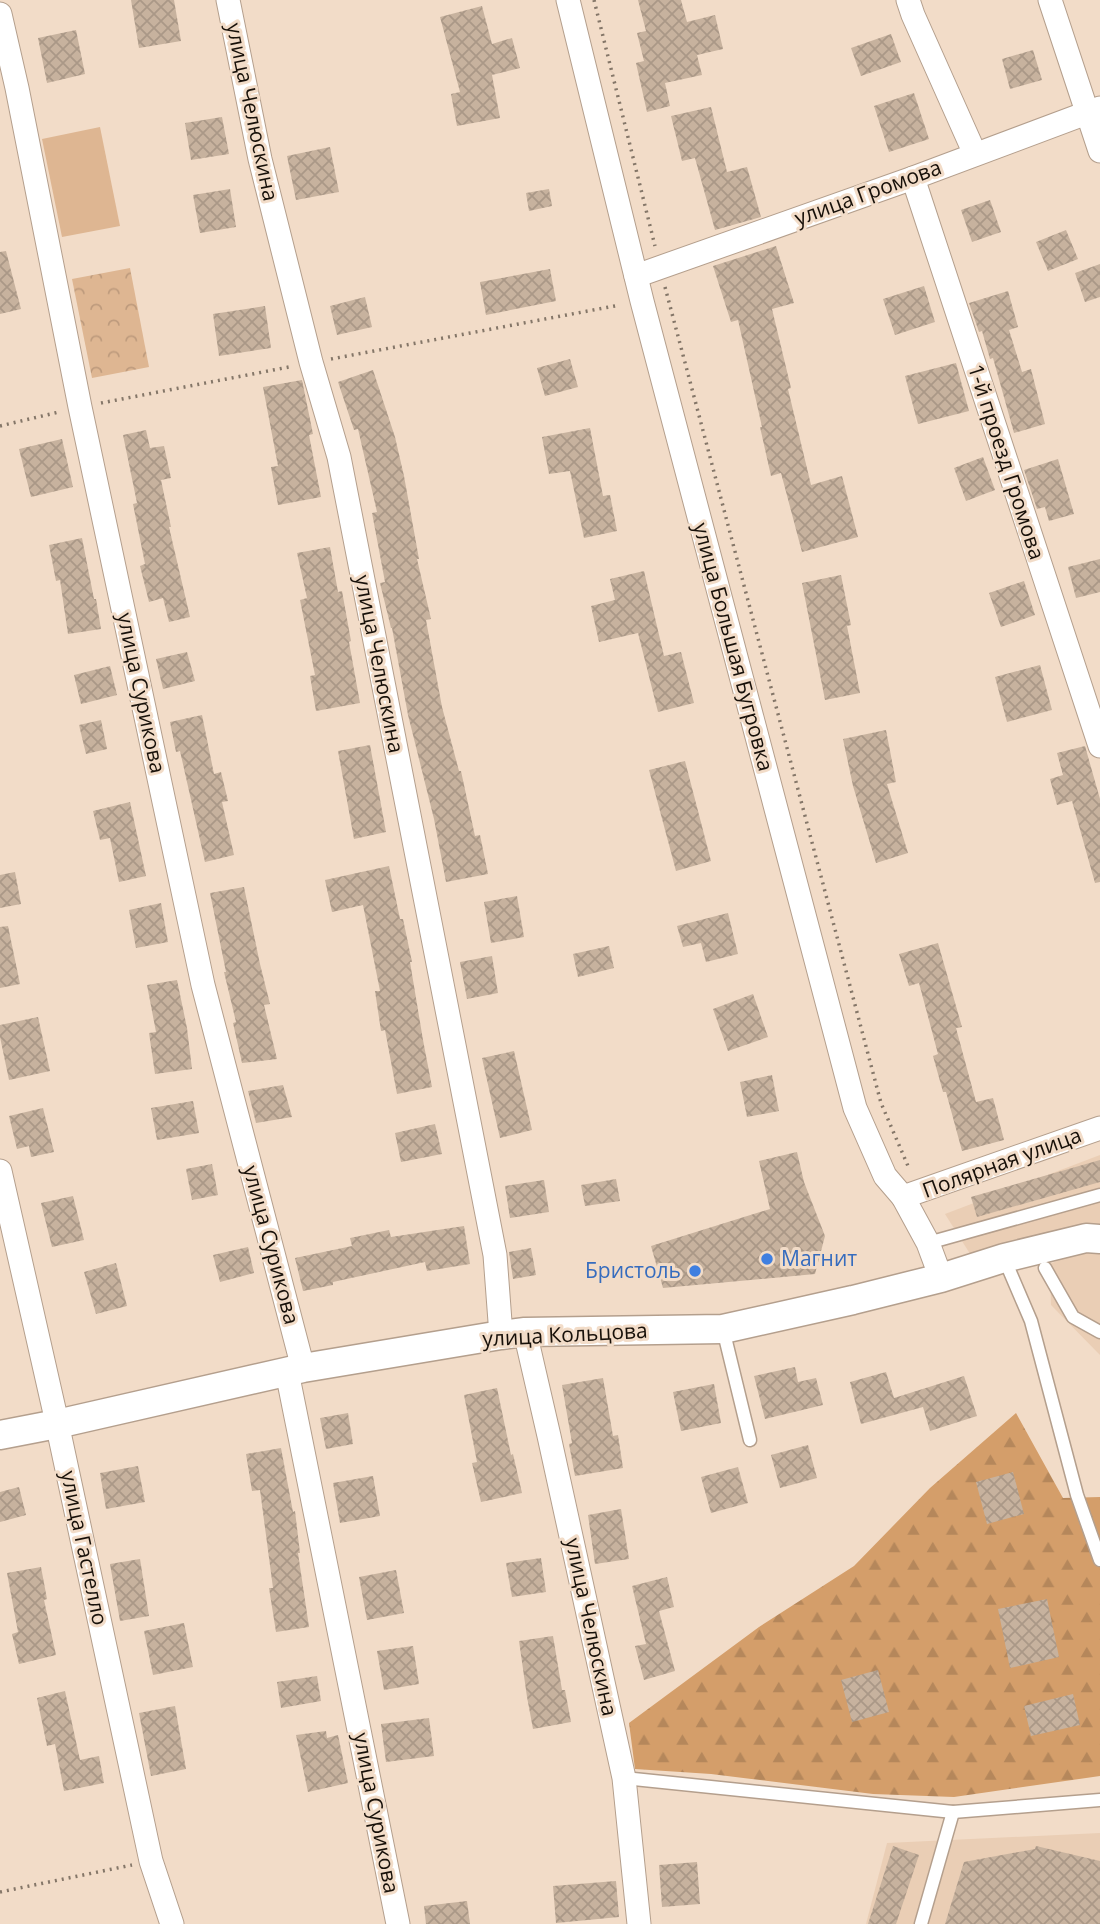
<svg xmlns="http://www.w3.org/2000/svg" width="1100" height="1924" viewBox="0 0 1100 1924" font-family="'Open Sans',sans-serif">
  <style>
    .built { fill: #eaceb5 }
    .forest { fill: url(#forest-firs) }
    .park { fill: url(#park-crowns) }
    .garden { fill: #deb692 }
    .building { fill: url(#building-cross-hatch) }
    .lines { fill: none; stroke-linecap: round; stroke-linejoin: round }
    .service-casing { stroke: #b49f8d; stroke-width: 15 }
    .minor-casing { stroke: #b49f8d; stroke-width: 25 }
    .tertiary-casing { stroke: #b49f8d; stroke-width: 31 }
    .path { stroke: #847668; stroke-width: 3.5; stroke-dasharray: 2 5; stroke-linecap: butt }
    .service { stroke: #fff; stroke-width: 12 }
    .minor { stroke: #fff; stroke-width: 23 }
    .tertiary { stroke: #fff; stroke-width: 28 }
    .shop-dot { fill: #3f7fe0; stroke: #f2dcc8; stroke-width: 2.5 }
    .labels { text-anchor: middle; stroke-width: 6; stroke-linejoin: round; paint-order: stroke }
    .street-label { font-size: 21px; fill: #171009; stroke: #f2dcc8 }
    .shop-label { font-size: 21px; fill: #366cbe; stroke: #f2dcc8; text-anchor: start }
  </style>
  <defs>
    <pattern id="forest-firs" width="22" height="20" patternUnits="userSpaceOnUse" patternTransform="scale(1.75)"><rect width="22" height="20" fill="#d49e6a"/><path d="M5 1l3.5 6h-7zM16 11l3.5 6h-7z" fill="#b5875b"/></pattern>
    <pattern id="park-crowns" width="20" height="18" patternUnits="userSpaceOnUse" patternTransform="scale(1.75)"><rect width="20" height="18" fill="#deb692"/><path d="M2 6a3 3 0 1 1 6 0M12 15a3 3 0 1 1 6 0" fill="none" stroke="#be9b7d"/></pattern>
    <pattern id="building-cross-hatch" width="8" height="8" patternUnits="userSpaceOnUse" patternTransform="scale(1.75)"><rect width="8" height="8" fill="#c7b29e"/><path d="M0 0l8 8M0 8l8-8" fill="none" stroke="#aa9887"/></pattern>
  </defs>
  <rect width="100%" height="100%" fill="#f2dcc8"/>
  <g class="built">
    <polygon points="1100,1155 1100,1225 972,1257 945,1214"/>
    <polygon points="1084,1249 1100,1249 1100,1355 1051,1305 1050,1264"/>
    <polygon points="1100,1833 1100,1924 866,1924 887,1843"/>
  </g>
  <polygon class="forest" points="1016,1413 1063,1498 1100,1497 1100,1776 954,1797 873,1794 711,1774 635,1769 629,1723 759,1627 854,1566 930,1488"/>
  <polygon class="park" points="130,268 149,367 92,378 72,279"/>
  <polygon class="garden" points="100,127 120,226 62,237 42,139"/>
  <g class="building">
    <polygon points="131,0 174,0 181,41 139,48"/>
    <polygon points="638,0 681,0 687,22 715,15 723,49 697,55 702,75 665,83 670,106 647,112 636,63 644,61 637,33 646,31"/>
    <polygon points="482,6 492,44 512,38 520,68 492,75 500,118 457,126 451,94 460,92 440,17"/>
    <polygon points="76,30 85,74 47,83 38,38"/>
    <polygon points="891,34 901,62 861,76 851,48"/>
    <polygon points="1033,50 1042,80 1010,89 1002,59"/>
    <polygon points="914,93 929,139 889,152 874,106"/>
    <polygon points="711,107 727,172 747,167 761,217 715,230 695,158 682,161 671,116"/>
    <polygon points="222,117 229,154 191,160 185,123"/>
    <polygon points="330,147 339,192 296,200 287,156"/>
    <polygon points="230,189 236,227 200,233 193,195"/>
    <polygon points="549,189 552,206 529,211 526,193"/>
    <polygon points="990,200 1001,232 972,242 961,210"/>
    <polygon points="1066,230 1078,259 1048,271 1036,242"/>
    <polygon points="776,246 794,303 772,309 791,388 788,389 811,485 842,476 858,537 802,552 781,473 771,476 760,427 762,427 738,320 731,322 713,266"/>
    <polygon points="6,251 21,309 0,314 0,252"/>
    <polygon points="1100,264 1100,297 1085,302 1075,273"/>
    <polygon points="550,269 556,301 486,315 480,282"/>
    <polygon points="924,286 935,322 895,335 883,299"/>
    <polygon points="1008,291 1018,327 1009,330 1022,372 1031,369 1045,424 1014,433 993,358 990,359 982,331 979,332 969,303"/>
    <polygon points="365,297 372,327 337,335 330,306"/>
    <polygon points="265,306 271,348 219,356 213,314"/>
    <polygon points="570,359 578,387 545,396 537,368"/>
    <polygon points="956,363 969,411 918,424 905,376"/>
    <polygon points="373,370 395,437 404,476 419,559 417,559 431,619 426,620 442,707 459,771 461,771 475,836 480,835 488,874 446,882 434,819 408,715 392,628 391,628 380,583 385,582 372,513 377,512 358,429 354,430 338,382"/>
    <polygon points="302,380 313,434 309,435 321,497 278,505 271,467 278,466 263,387"/>
    <polygon points="590,428 603,496 610,495 617,531 584,538 570,471 549,474 542,437"/>
    <polygon points="146,430 150,448 164,446 171,478 161,480 171,527 169,527 190,617 169,622 163,598 149,602 140,566 145,564 133,504 137,503 123,435"/>
    <polygon points="62,439 73,487 31,497 19,449"/>
    <polygon points="983,457 995,490 966,501 954,468"/>
    <polygon points="1058,459 1074,514 1049,521 1045,507 1037,509 1024,470"/>
    <polygon points="82,538 94,599 96,599 101,629 68,634 60,580 56,581 49,545"/>
    <polygon points="330,547 338,592 342,591 351,641 349,642 360,703 316,711 310,676 315,675 300,600 307,598 297,553"/>
    <polygon points="1100,559 1100,592 1076,598 1068,567"/>
    <polygon points="644,571 664,656 681,652 694,703 658,712 638,633 599,642 591,606 615,600 610,579"/>
    <polygon points="841,575 851,625 847,626 860,693 825,700 802,583"/>
    <polygon points="1024,581 1035,615 1001,627 989,593"/>
    <polygon points="187,652 195,681 163,689 156,659"/>
    <polygon points="1040,665 1052,710 1007,722 995,677"/>
    <polygon points="110,666 117,695 81,704 74,675"/>
    <polygon points="202,715 214,774 221,772 228,801 222,802 234,855 205,862 180,751 176,752 170,722"/>
    <polygon points="101,720 107,749 86,754 79,725"/>
    <polygon points="886,730 896,782 887,784 908,853 876,863 853,786 843,739"/>
    <polygon points="370,745 386,832 354,839 338,751"/>
    <polygon points="1085,746 1100,799 1100,882 1095,883 1072,801 1057,805 1050,779 1063,775 1057,753"/>
    <polygon points="685,761 711,861 676,871 649,770"/>
    <polygon points="130,802 146,876 119,882 110,838 100,840 93,811"/>
    <polygon points="389,866 400,919 403,919 412,962 410,962 423,1040 432,1087 397,1094 385,1030 381,1031 375,991 380,991 363,905 332,912 325,880"/>
    <polygon points="15,872 21,904 0,908 0,875"/>
    <polygon points="244,887 260,964 270,1004 264,1005 277,1059 242,1063 233,1023 236,1022 224,972 226,972 210,893"/>
    <polygon points="517,896 524,937 491,943 484,902"/>
    <polygon points="161,903 168,942 136,948 129,910"/>
    <polygon points="728,913 738,954 706,962 701,943 683,947 677,926"/>
    <polygon points="8,926 20,984 0,988 0,927"/>
    <polygon points="938,943 962,1027 956,1028 976,1102 993,1098 1004,1140 962,1151 946,1092 943,1092 933,1056 938,1054 919,983 909,986 899,954"/>
    <polygon points="609,946 614,968 578,977 573,954"/>
    <polygon points="492,956 498,993 467,999 460,962"/>
    <polygon points="177,980 187,1028 192,1069 155,1074 149,1033 156,1032 147,985"/>
    <polygon points="753,994 768,1037 728,1051 713,1009"/>
    <polygon points="38,1017 50,1071 9,1080 0,1037 0,1025"/>
    <polygon points="514,1051 532,1130 500,1138 482,1058"/>
    <polygon points="772,1075 779,1111 747,1117 740,1082"/>
    <polygon points="283,1085 292,1117 256,1123 248,1091"/>
    <polygon points="193,1101 199,1133 157,1140 151,1108"/>
    <polygon points="43,1108 54,1152 31,1157 29,1146 17,1149 9,1116"/>
    <polygon points="435,1124 442,1154 401,1162 395,1133"/>
    <polygon points="797,1152 804,1182 825,1236 815,1274 663,1288 651,1246 770,1209 759,1161"/>
    <polygon points="1100,1160 1100,1182 977,1217 971,1197"/>
    <polygon points="212,1164 218,1195 192,1200 186,1169"/>
    <polygon points="616,1179 620,1201 585,1206 581,1185"/>
    <polygon points="544,1180 549,1212 510,1218 505,1186"/>
    <polygon points="73,1196 84,1240 52,1247 41,1203"/>
    <polygon points="464,1226 470,1264 427,1271 425,1262 333,1282 333,1285 303,1291 295,1258 352,1246 350,1238 389,1230 391,1237"/>
    <polygon points="248,1247 254,1273 220,1282 213,1255"/>
    <polygon points="531,1248 536,1275 513,1279 509,1252"/>
    <polygon points="116,1263 127,1306 96,1314 84,1272"/>
    <polygon points="795,1367 798,1382 816,1378 823,1405 765,1419 754,1376"/>
    <polygon points="886,1372 894,1398 964,1376 977,1416 930,1431 923,1407 861,1424 850,1382"/>
    <polygon points="603,1378 613,1436 618,1435 623,1468 575,1476 569,1444 572,1443 562,1385"/>
    <polygon points="714,1384 721,1423 681,1431 673,1392"/>
    <polygon points="497,1388 511,1455 513,1454 522,1493 481,1502 472,1463 477,1462 464,1395"/>
    <polygon points="348,1413 353,1444 326,1449 320,1418"/>
    <polygon points="808,1445 817,1478 780,1488 771,1455"/>
    <polygon points="281,1448 293,1512 295,1511 300,1553 298,1553 309,1627 276,1632 269,1588 273,1588 260,1490 252,1491 246,1454"/>
    <polygon points="138,1466 145,1502 106,1509 100,1473"/>
    <polygon points="738,1467 748,1503 711,1513 701,1477"/>
    <polygon points="1013,1472 1024,1514 987,1524 976,1482"/>
    <polygon points="373,1476 380,1516 340,1523 333,1483"/>
    <polygon points="19,1487 26,1515 0,1522 0,1492"/>
    <polygon points="621,1509 629,1559 595,1564 588,1515"/>
    <polygon points="541,1558 546,1592 512,1597 506,1563"/>
    <polygon points="140,1559 149,1616 120,1621 110,1564"/>
    <polygon points="41,1567 47,1599 44,1600 56,1655 19,1664 12,1634 18,1632 7,1573"/>
    <polygon points="396,1570 404,1613 367,1620 359,1577"/>
    <polygon points="667,1577 674,1607 659,1611 675,1671 644,1680 635,1646 646,1644 632,1586"/>
    <polygon points="1047,1599 1059,1657 1010,1668 998,1609"/>
    <polygon points="184,1623 193,1667 153,1675 144,1631"/>
    <polygon points="553,1636 562,1690 565,1690 571,1722 533,1729 527,1697 519,1641"/>
    <polygon points="413,1646 419,1684 384,1690 377,1651"/>
    <polygon points="878,1670 889,1712 852,1722 841,1680"/>
    <polygon points="317,1676 321,1701 281,1708 277,1682"/>
    <polygon points="65,1691 80,1760 99,1756 104,1783 64,1791 55,1744 47,1746 37,1698"/>
    <polygon points="1073,1694 1080,1725 1031,1736 1024,1706"/>
    <polygon points="175,1706 186,1769 151,1776 139,1713"/>
    <polygon points="429,1718 434,1756 386,1762 381,1724"/>
    <polygon points="326,1731 327,1738 338,1735 348,1783 308,1792 296,1735"/>
    <polygon points="893,1846 919,1855 896,1924 868,1924"/>
    <polygon points="1036,1846 1100,1861 1100,1924 945,1924 964,1862 1035,1849"/>
    <polygon points="697,1862 700,1904 662,1907 659,1865"/>
    <polygon points="616,1881 619,1917 556,1923 553,1886"/>
    <polygon points="467,1901 470,1924 426,1924 424,1906"/>
  </g>
  <g class="lines">
    <g class="service-casing">
      <g id="service">
        <polyline points="928,1243 1100,1195"/>
        <polyline points="1004,1258 1031,1321 1077,1495 1100,1560"/>
        <polyline points="1045,1268 1073,1317 1100,1332"/>
        <polyline points="723,1329 750,1440"/>
        <polyline points="624,1778 953,1812 1100,1800"/>
        <polyline points="921,1924 953,1812"/>
      </g>
    </g>
    <g class="minor-casing">
      <g id="minor">
        <polyline points="228,0 260,159 311,362 339,457 495,1255 501,1335"/>
        <polyline points="568,0 642,301 855,1108 885,1176 903,1197 928,1243 941,1278"/>
        <polyline points="908,0 913,15 975,154"/>
        <polyline points="1050,0 1100,151"/>
        <polyline points="0,14 17,88 80,407 203,985 303,1368"/>
        <polyline points="913,178 1100,746"/>
        <polyline points="636,276 913,178 1100,108"/>
        <polyline points="0,1171 54,1409 151,1861 172,1924"/>
        <polyline points="903,1197 1100,1128"/>
        <polyline points="525,1332 549,1436 624,1778 639,1924"/>
        <polyline points="287,1372 398,1924"/>
      </g>
    </g>
    <g class="tertiary-casing">
      <polyline id="tertiary" points="0,1435 57,1424 303,1368 501,1335 525,1332 723,1329 853,1300 941,1278 1004,1258 1086,1238 1100,1239"/>
    </g>
    <g class="path">
      <polyline points="594,0 655,246"/>
      <polyline points="665,287 881,1103 908,1166"/>
      <polyline points="331,359 620,305"/>
      <polyline points="101,403 289,367"/>
      <polyline points="0,426 59,412"/>
      <polyline points="0,1892 132,1865"/>
    </g>
    <use href="#service" class="service"/>
    <use href="#minor" class="minor"/>
    <use href="#tertiary" class="tertiary"/>
  </g>
  <g class="shop-dot">
    <circle cx="767" cy="1259" r="7"/>
    <circle cx="695" cy="1271" r="7"/>
  </g>
  <g class="labels">
    <g class="street-label">
      <text transform="translate(252 112) rotate(78)" y="7">улица Челюскина</text>
      <text transform="translate(868 193) rotate(-20)" y="7">улица Громова</text>
      <text transform="translate(1006 462) rotate(72)" y="7">1-й проезд Громова</text>
      <text transform="translate(733 647) rotate(75)" y="7">улица Большая Бугровка</text>
      <text transform="translate(379 664) rotate(79)" y="7">улица Челюскина</text>
      <text transform="translate(141 693) rotate(78)" y="7">улица Сурикова</text>
      <text transform="translate(1002 1163) rotate(-20)" y="7">Полярная улица</text>
      <text transform="translate(271 1245) rotate(75)" y="7">улица Сурикова</text>
      <text transform="translate(565 1335) rotate(-3)" y="7">улица Кольцова</text>
      <text transform="translate(84 1548) rotate(78)" y="7">улица Гастелло</text>
      <text transform="translate(591 1627) rotate(78)" y="7">улица Челюскина</text>
      <text transform="translate(376 1813) rotate(79)" y="7">улица Сурикова</text>
    </g>
    <g class="shop-label">
      <text x="781" y="1266">Магнит</text>
      <text x="681" y="1278" text-anchor="end">Бристоль</text>
    </g>
  </g>
</svg>
